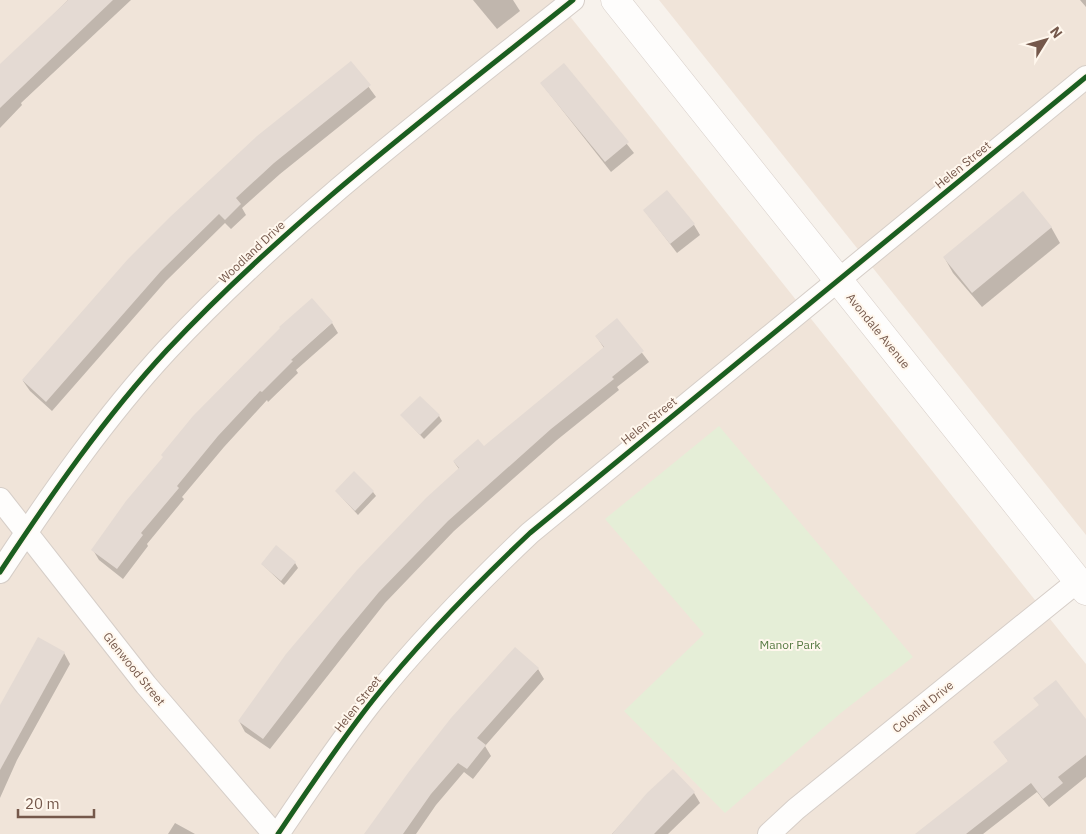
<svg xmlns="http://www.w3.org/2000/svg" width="1086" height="834" viewBox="0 0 1086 834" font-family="'IBM Plex Sans',sans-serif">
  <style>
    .residential { fill: #f0e4d9 }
    .green { fill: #e5eed7 }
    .shadow { fill: #0003 }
    .building { fill: #e4dad3 }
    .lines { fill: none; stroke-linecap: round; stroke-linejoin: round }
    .street-casing { stroke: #d6cec8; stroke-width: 24 }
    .secondary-casing { stroke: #d7cec8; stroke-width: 29 }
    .street { stroke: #fefdfc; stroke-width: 22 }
    .secondary { stroke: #fefdfc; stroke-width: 28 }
    .cycleway-casing { stroke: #fff7ed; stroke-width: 8 }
    .cycleway { stroke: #1b5e20; stroke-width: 5 }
    .labels { text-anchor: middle; stroke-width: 4; stroke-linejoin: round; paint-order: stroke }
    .street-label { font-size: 12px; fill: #75584b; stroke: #fff7ed }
    .park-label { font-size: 12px; fill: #577b43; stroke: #fff7ed }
  </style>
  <rect width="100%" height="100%" fill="#f7f2ec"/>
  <g class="residential">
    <polygon points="0,0 557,0 1086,664 1086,834 0,834"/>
    <polygon points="659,0 1086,0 1086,535"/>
  </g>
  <polygon class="green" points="719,426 913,657 842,712 725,813 624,711 704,634 605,519"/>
  <g class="shadow">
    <polygon points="68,0 131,0 21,103 22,105 0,128 0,68"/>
    <polygon points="473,0 513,0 520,11 497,29"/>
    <polygon points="1080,0 1086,0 1086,7"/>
    <polygon points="351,63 376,97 280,174 242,208 246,215 231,229 225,223 166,281 52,411 30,391 23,381"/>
    <polygon points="564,65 634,153 611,172 541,83"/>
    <polygon points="644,210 694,225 700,235 677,253"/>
    <polygon points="1051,227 1060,243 982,307 953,273 944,257"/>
    <polygon points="617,320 649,362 617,387 619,390 557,440 454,531 385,603 270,749 245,732 239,721 459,469 454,462 484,448 604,348 596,336"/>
    <polygon points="332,323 338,333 296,370 298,373 268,402 267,400 224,447 182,497 184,499 147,544 148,546 123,579 99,560 93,550 127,501"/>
    <polygon points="402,416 439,416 442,421 424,439"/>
    <polygon points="336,491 373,492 376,496 358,515"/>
    <polygon points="295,563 298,568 284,585 262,564"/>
    <polygon points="64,653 70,664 17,760 0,798 0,708"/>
    <polygon points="538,669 544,679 485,746 491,756 473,779 464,772 436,805 416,834 366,834"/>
    <polygon points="1035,698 1086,720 1086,777 1049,807 1037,792 983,834 917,834 1009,762 995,743 1040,706"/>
    <polygon points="694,793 700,803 668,834 612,834 646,797"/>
    <polygon points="175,823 195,834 168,834"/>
  </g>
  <g class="building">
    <polygon points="68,0 113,0 0,108 0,64"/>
    <polygon points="351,61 371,85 274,163 236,198 241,204 225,220 219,214 161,271 46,402 22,380 128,259 170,217 257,136"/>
    <polygon points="564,63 629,142 605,162 540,83"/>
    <polygon points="667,190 695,224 670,244 643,210"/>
    <polygon points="1023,191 1052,227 972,293 943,257"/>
    <polygon points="312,298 333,322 291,360 293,361 262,392 260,391 218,436 177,486 179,488 141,533 143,535 117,569 91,550 126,501 163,457 161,455 193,416 280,328 279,327"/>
    <polygon points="617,318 644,351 612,377 614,379 551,429 448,521 379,592 340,639 263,739 238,721 286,654 357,570 426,498 459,468 453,461 478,439 484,446 604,347 595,336"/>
    <polygon points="420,396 440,415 420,435 400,415"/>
    <polygon points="354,471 374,491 355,511 335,491"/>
    <polygon points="276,545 296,562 281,581 261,564"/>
    <polygon points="38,637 65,652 0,770 0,705"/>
    <polygon points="515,647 539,668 477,738 486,745 467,769 458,763 431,794 403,834 364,834 408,773 451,718"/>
    <polygon points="1056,680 1086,719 1086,755 1058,777 1063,783 1043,799 1031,783 966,834 915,834 1008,761 993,742 1039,705 1033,698"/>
    <polygon points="673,769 695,792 654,834 612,834 647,793"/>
  </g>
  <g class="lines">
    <g class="street-casing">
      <g id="street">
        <polyline points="0,499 146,685 274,834"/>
        <path d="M0 572C51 495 104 418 167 350 290 219 433 112 573 0"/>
        <path d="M278 834C309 788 339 743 373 700 421 640 474 586 530 533L1086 77"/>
        <polyline points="769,834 796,809 1078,581"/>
      </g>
    </g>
    <g class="secondary-casing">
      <polyline id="secondary" points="615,0 1086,591"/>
    </g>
    <use href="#street" class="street"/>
    <use href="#secondary" class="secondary"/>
    <g class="cycleway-casing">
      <g id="cycleway">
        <path d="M0 572C51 495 104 418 167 350 290 219 433 112 573 0"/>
        <path d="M278 834C309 788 339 743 373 700 421 640 474 586 530 533L1086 77"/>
      </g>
    </g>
    <use href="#cycleway" class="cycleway"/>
  </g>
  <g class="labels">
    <g class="street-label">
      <text transform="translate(963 165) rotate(-39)" y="4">Helen Street</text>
      <text transform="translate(252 252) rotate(-43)" y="4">Woodland Drive</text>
      <text transform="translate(878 331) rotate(51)" y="4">Avondale Avenue</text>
      <text transform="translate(649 421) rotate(-39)" y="4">Helen Street</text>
      <text transform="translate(134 669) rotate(51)" y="4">Glenwood Street</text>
      <text transform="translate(358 704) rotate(-52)" y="4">Helen Street</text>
      <text transform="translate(923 707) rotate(-39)" y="4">Colonial Drive</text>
    </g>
    <g class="park-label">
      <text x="790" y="649">Manor Park</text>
    </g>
  </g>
  <g transform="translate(1046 40) rotate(53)" stroke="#fff7ed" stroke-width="4" paint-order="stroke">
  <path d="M0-4L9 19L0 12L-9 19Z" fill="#75584b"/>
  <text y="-8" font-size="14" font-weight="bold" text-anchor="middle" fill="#75584b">N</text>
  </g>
  <path d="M18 809v8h76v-8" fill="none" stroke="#75584b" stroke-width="2.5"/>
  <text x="25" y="809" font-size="15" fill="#75584b" stroke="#fff7ed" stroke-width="4" paint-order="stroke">20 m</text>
</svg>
